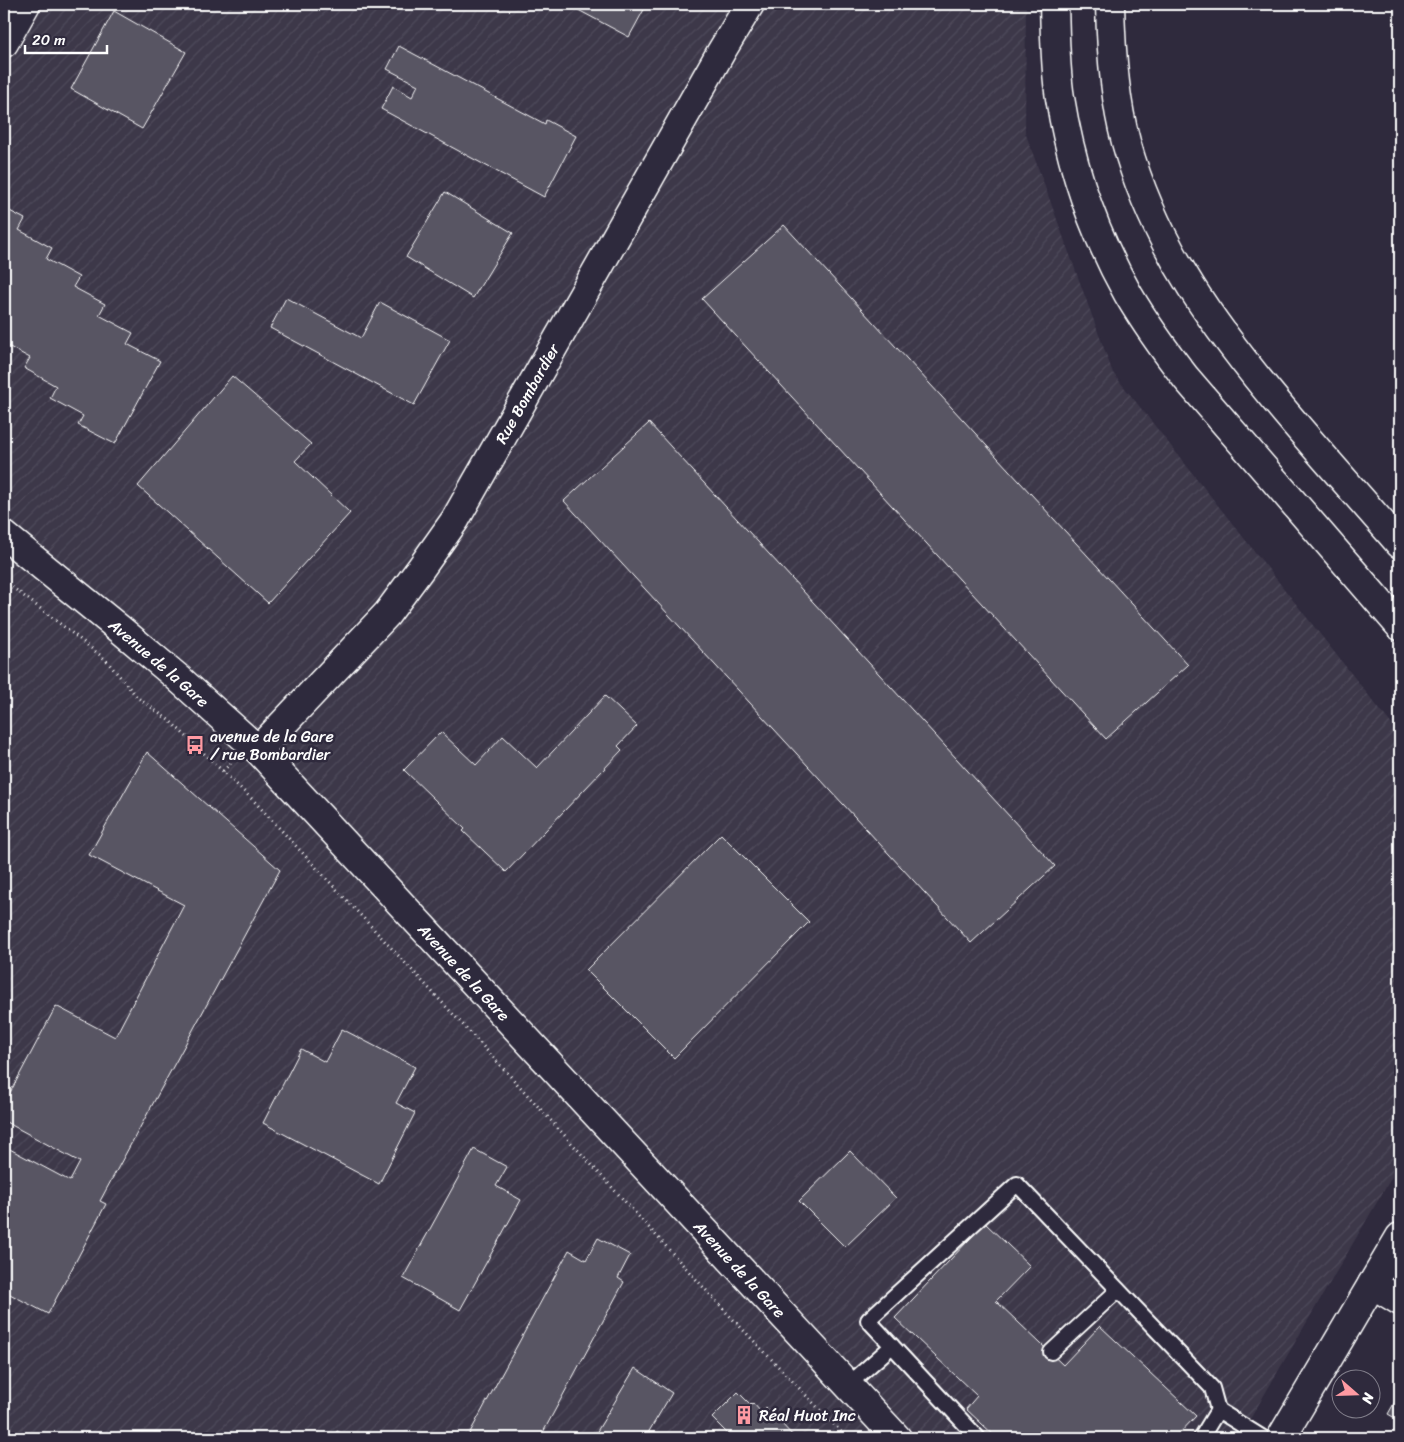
<svg xmlns="http://www.w3.org/2000/svg" width="1404" height="1442" viewBox="0 0 1404 1442" font-family="Sriracha,sans-serif">
  <style>
    .industrial { fill: url(#industrial-furrows) }
    .building { fill: #595564; stroke: #fff }
    .lines { fill: none; stroke-linecap: round; stroke-linejoin: round }
    .lane-casing { stroke: #fff; stroke-width: 18 }
    .street-casing { stroke: #fff; stroke-width: 31 }
    .secondary-casing { stroke: #fff; stroke-width: 31 }
    .highway-casing { stroke: #fff; stroke-width: 31 }
    .path { stroke: #fff; stroke-width: 3; stroke-dasharray: 1 4; stroke-linecap: butt }
    .lane { stroke: #2f2a3d; stroke-width: 14 }
    .street { stroke: #2f2a3d; stroke-width: 28 }
    .secondary { stroke: #2f2a3d; stroke-width: 28 }
    .highway { stroke: #2f2a3d; stroke-width: 28 }
    .labels { text-anchor: middle; stroke-width: 5; stroke-linejoin: round; paint-order: stroke }
    .street-label { font-size: 16px; fill: #fff; stroke: #2f2a3d }
    .poi-label { font-size: 16px; fill: #fff; stroke: #2f2a3d; text-anchor: start }
  </style>
  <defs>
    <pattern id="industrial-furrows" width="10" height="10" patternUnits="userSpaceOnUse" patternTransform="scale(1.25)"><rect width="10" height="10" fill="#3c3749"/><path d="M-1 1l2-2M0 10L10 0M9 11l2-2" fill="none" stroke="#504b5b"/></pattern>
  </defs>
  <rect width="100%" height="100%" fill="#2f2a3d"/>
  <filter id="ink" filterUnits="userSpaceOnUse"><feTurbulence type="fractalNoise" baseFrequency=".02" numOctaves="2"/><feDisplacementMap in="SourceGraphic" scale="10" xChannelSelector="R" yChannelSelector="G"/><feConvolveMatrix kernelMatrix="1 2 1 2 8 2 1 2 1" color-interpolation-filters="sRGB"/></filter>
  <g filter="url(#ink)">
    <polygon class="industrial" points="4,4 1026,4 1025,132 1113,373 1400,735 1400,1163 1239,1438 4,1438"/>
    <g class="building">
      <polygon points="567,4 647,4 629,37"/>
      <polygon points="114,11 186,52 142,129 71,89"/>
      <polygon points="399,46 545,124 546,120 576,136 544,197 381,109 393,86 412,97 418,85 387,69"/>
      <polygon points="445,192 513,233 473,298 406,257"/>
      <polygon points="4,208 25,219 19,230 52,248 46,259 79,277 73,287 105,304 99,315 133,333 127,344 160,361 115,444 78,425 83,416 50,398 56,386 24,368 30,358 4,344"/>
      <polygon points="784,225 1188,665 1106,739 702,299"/>
      <polygon points="286,298 361,338 380,302 450,340 414,405 270,328"/>
      <polygon points="232,376 311,444 295,461 350,513 268,603 138,486"/>
      <polygon points="649,423 1055,866 971,943 564,501"/>
      <polygon points="605,696 637,726 618,746 622,750 506,872 463,831 465,829 404,770 441,732 476,765 503,736 537,768"/>
      <polygon points="147,752 280,870 100,1201 106,1204 48,1314 4,1291 4,1146 70,1181 80,1162 4,1121 4,1104 56,1006 115,1037 184,905 89,855"/>
      <polygon points="721,834 809,922 674,1058 586,970"/>
      <polygon points="342,1029 415,1067 396,1103 415,1113 379,1184 263,1123 301,1049 325,1062"/>
      <polygon points="474,1149 507,1167 496,1186 521,1200 460,1310 403,1278"/>
      <polygon points="850,1151 896,1198 845,1247 799,1201"/>
      <polygon points="985,1223 1030,1266 996,1301 1063,1365 1100,1326 1196,1416 1175,1438 997,1438 966,1409 977,1396 895,1318"/>
      <polygon points="598,1238 630,1255 618,1278 624,1282 540,1438 467,1438 569,1250 586,1260"/>
      <polygon points="635,1368 672,1393 645,1438 593,1438"/>
      <polygon points="738,1392 751,1405 753,1403 761,1412 766,1407 795,1438 726,1438 728,1434 712,1418"/>
      <polygon points="1400,1393 1400,1421 1388,1414"/>
      <polygon points="337,1431 351,1438 333,1438"/>
    </g>
    <g class="lines">
      <g class="lane-casing">
        <g id="lane">
          <polyline points="1051,1352 1118,1290"/>
          <polyline points="848,1385 892,1346"/>
          <polyline points="978,1438 868,1320 1017,1184 1212,1388 1218,1410"/>
          <polyline points="1201,1438 1218,1410 1263,1438"/>
        </g>
      </g>
      <g class="street-casing">
        <g id="street">
          <polyline points="4,43 26,4"/>
          <polyline points="1372,1284 1400,1301"/>
        </g>
      </g>
      <g class="secondary-casing">
        <g id="secondary">
          <path d="M1054 4C1055 35 1055 67 1060 98 1071 167 1094 233 1128 294 1145 323 1165 351 1186 378L1400 626"/>
          <path id="s1" d="M4 535 121 630 177 677 258 750 897 1438"/>
          <path id="s2" d="M258 750 387 614 421 568 455 520 721 52 750 4"/>
          <polyline points="1281,1438 1400,1237"/>
        </g>
      </g>
      <g class="highway-casing">
        <path id="highway" d="M1110 4C1111 50 1114 98 1126 142 1155 248 1217 331 1286 413 1323 457 1362 500 1400 544"/>
      </g>
      <g class="path">
        <polyline points="4,581 45,612 105,659 138,698 170,721 254,801 480,1043 727,1313 847,1438"/>
        <polyline points="223,771 231,763"/>
      </g>
      <use href="#lane" class="lane"/>
      <use href="#street" class="street"/>
      <use href="#secondary" class="secondary"/>
      <use href="#highway" class="highway"/>
    </g>
  </g>
  <defs>
    <g id="bus-bare" transform="scale(1.5)"><path d="M-5-6H5V4H4V6H2V4H-2V6H-4V4H-5ZM-3.5-4V0h7V-4ZM-3.5 1.2v1.5H-2V1.2ZM2 1.2v1.5H3.5V1.2Z" fill="#ff9aa2" stroke="#2f2a3d" stroke-width="2.5" paint-order="stroke"/></g>
    <g id="building-bare" transform="scale(1.5)"><path d="M-4-6H4V6H1V3H-1V6H-4ZM-2.5-4.3h1.7v1.8h-1.7ZM.8-4.3h1.7v1.8H.8ZM-2.5-1h1.7V.8h-1.7ZM.8-1h1.7V.8H.8Z" fill="#ff9aa2" stroke="#2f2a3d" stroke-width="2.5" paint-order="stroke"/></g>
  </defs>
  <g fill-rule="evenodd">
    <use href="#bus-bare" x="195" y="745"/>
    <use href="#building-bare" x="744" y="1415"/>
  </g>
  <g class="labels">
    <g class="street-label">
      <text dy="6" stroke="none"><textPath href="#s2" startOffset="449">Rue Bombardier</textPath></text>
      <text dy="6" stroke="none"><textPath href="#s1" startOffset="201">Avenue de la Gare</textPath></text>
      <text dy="6" stroke="none"><textPath href="#s1" startOffset="636">Avenue de la Gare</textPath></text>
      <text dy="6" stroke="none"><textPath href="#s1" startOffset="1041">Avenue de la Gare</textPath></text>
    </g>
    <g class="poi-label">
      <text x="210" y="742">avenue de la Gare<tspan x="210" dy="18">/ rue Bombardier</tspan></text>
      <text x="759" y="1421">Réal Huot Inc</text>
    </g>
  </g>
  <rect width="1404" height="1442" fill="none" stroke="#2f2a3d" stroke-width="20"/>
  <rect x="10" y="10" width="1384" height="1422" fill="none" stroke="#fff" stroke-width="2" filter="url(#ink)"/>
  <g transform="translate(1356 1394) rotate(110)"><circle r="24" fill="#2f2a3d" stroke="#827f8b"/>
  <path d="M0-4L9 19L0 12L-9 19Z" fill="#ff9aa2"/>
  <text y="-8" font-size="14" font-weight="bold" text-anchor="middle" fill="#ffffff">N</text>
  </g>
  <path d="M25 45v8h82v-8" fill="none" stroke="#ffffff" stroke-width="2.5"/>
  <text x="32" y="45" font-size="15" fill="#ffffff" stroke="#2f2a3d" stroke-width="4" paint-order="stroke">20 m</text>
</svg>
